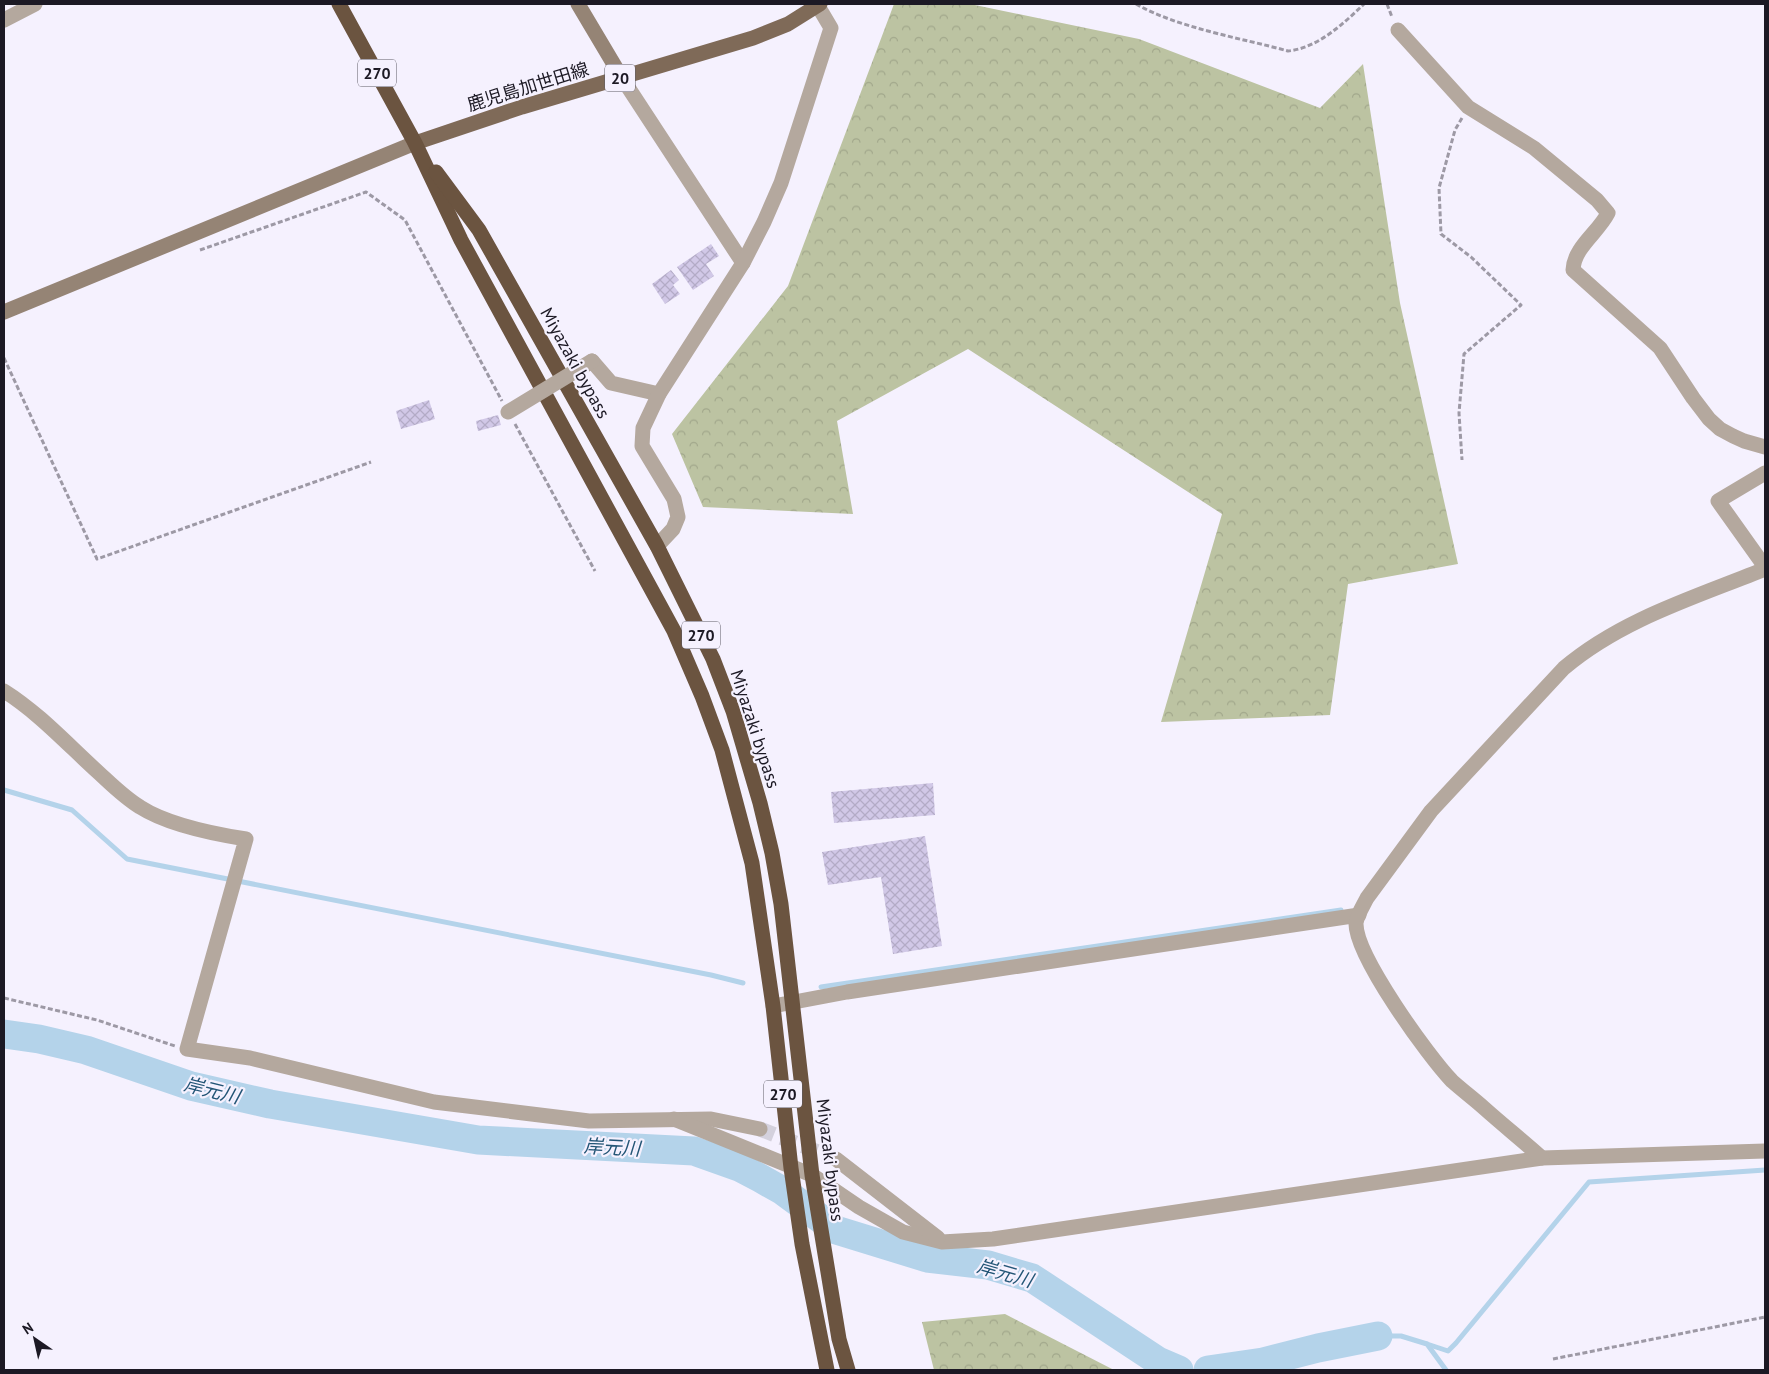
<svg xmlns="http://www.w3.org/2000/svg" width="1769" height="1374" viewBox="0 0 1769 1374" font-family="'PT Sans','Noto Sans JP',sans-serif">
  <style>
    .forest { fill: url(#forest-crowns) }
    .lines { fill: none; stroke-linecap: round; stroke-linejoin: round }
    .stream { stroke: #b4d3ea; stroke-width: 5 }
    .river { stroke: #b4d3ea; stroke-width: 29 }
    .building { fill: url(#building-cross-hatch) }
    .street-tunnel { stroke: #d4d1dd; stroke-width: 15; stroke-dasharray: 15 8; stroke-linecap: butt }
    .path { stroke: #9d99a5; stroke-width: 3; stroke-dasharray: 5 2.5; stroke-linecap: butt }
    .street { stroke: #b4a89e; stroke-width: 15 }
    .secondary { stroke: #958475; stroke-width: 15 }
    .primary { stroke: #7f6a58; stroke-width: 15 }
    .highway { stroke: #6b5440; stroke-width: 15 }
    .street-bridge { stroke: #b4a89e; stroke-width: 15 }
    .labels { text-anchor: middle; stroke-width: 4.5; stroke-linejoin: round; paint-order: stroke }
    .shield { fill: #f5f1fe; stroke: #5d5a65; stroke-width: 1 }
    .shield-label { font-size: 16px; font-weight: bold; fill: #1c1924 }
    .street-label { font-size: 18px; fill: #1c1924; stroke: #f5f1fe }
    .water-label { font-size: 19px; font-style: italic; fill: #235576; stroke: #f5f1fe }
  </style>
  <defs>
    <pattern id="forest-crowns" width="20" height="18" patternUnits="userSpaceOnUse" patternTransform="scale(1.25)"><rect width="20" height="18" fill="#bcc3a2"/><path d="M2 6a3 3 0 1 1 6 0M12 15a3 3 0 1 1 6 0" fill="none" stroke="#a1a78b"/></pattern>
    <pattern id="building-cross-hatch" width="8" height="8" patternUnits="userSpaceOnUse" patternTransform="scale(1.25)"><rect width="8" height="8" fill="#d1c8e7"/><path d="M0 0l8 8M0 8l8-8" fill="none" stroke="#b3abc6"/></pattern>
  </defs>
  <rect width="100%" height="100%" fill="#f5f1fe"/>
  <g class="forest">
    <polygon points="894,4 970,4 1139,39 1320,108 1363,64 1400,303 1458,564 1348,584 1330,715 1161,722 1222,514 968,349 837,421 853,514 703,507 672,434 788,286"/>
    <polygon points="1005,1314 1114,1370 934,1370 922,1322"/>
  </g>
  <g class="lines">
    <g class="stream">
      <polyline points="4,790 72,810 127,859 711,975 743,983"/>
      <polyline points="821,987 1341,910"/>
      <polyline points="1378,1336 1401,1336 1427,1344 1446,1370"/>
      <polyline points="1427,1344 1448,1351 1456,1343 1589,1182 1765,1170"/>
    </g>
    <g class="river">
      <polyline points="4,1034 39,1039 86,1050 191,1086 270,1104 478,1140 694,1151 739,1167 760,1178 783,1191 836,1230 927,1258 988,1265 1032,1278 1158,1361 1179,1370"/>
      <polyline points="1208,1370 1263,1362 1318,1348 1378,1336"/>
    </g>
  </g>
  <g class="building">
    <polygon points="711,244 719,256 706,264 714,276 693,290 677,267"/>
    <polygon points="671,270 679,280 673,285 680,294 665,304 652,284"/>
    <polygon points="429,400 435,419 401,429 396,411"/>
    <polygon points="498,415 501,425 478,431 476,421"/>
    <polygon points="933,783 935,815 834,823 831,792"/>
    <polygon points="925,836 942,946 893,954 881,877 828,885 822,852"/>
  </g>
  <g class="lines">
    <polyline class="street-tunnel" points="760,1129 836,1159"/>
    <g class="path">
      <path d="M1136 4C1178 28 1241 38 1288 51 1318 48 1343 24 1364 4"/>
      <polyline points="1387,4 1392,17"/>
      <polyline points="1462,118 1455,130 1439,188 1441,234 1471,257 1521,305 1464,354 1459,413 1462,460"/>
      <polyline points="200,250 366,192 405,220 502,401"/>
      <polyline points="4,358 97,559 371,462"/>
      <polyline points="515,424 595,571"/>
      <polyline points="4,998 97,1020 175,1046"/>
      <polyline points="1553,1359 1765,1317"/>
    </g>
    <g class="street">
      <polyline points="4,20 35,4"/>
      <path d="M1398 30 1468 107 1534 148 1597 200 1608 213C1598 233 1574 247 1573 270L1660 348 1693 398 1709 419 1720 429 1733 436 1744 441 1765 447"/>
      <polyline points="622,78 743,263"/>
      <polyline points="592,361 611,383 659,394"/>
      <polyline points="1765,473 1718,501 1765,567"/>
      <polyline points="657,546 673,529 678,517 674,499 642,446 643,428 659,394 743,263 764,222 781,183 831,28 818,6"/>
      <path d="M4 691C39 713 68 745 99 773 112 785 125 798 140 807 168 825 214 834 246 839L187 1049 250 1058 434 1102 589 1121 711 1119 760 1129"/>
      <polyline points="773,1006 847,992 1359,915"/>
      <polyline points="674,1119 812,1175 859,1207 903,1232 942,1242 993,1239 1542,1158 1765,1151"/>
      <path d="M1542 1158C1523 1141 1503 1125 1484 1108 1474 1099 1462 1090 1452 1081 1428 1056 1355 955 1356 923 1357 915 1363 906 1367 898L1431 811 1564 668C1622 619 1696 597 1765 569"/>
      <polyline points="836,1159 938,1238"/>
    </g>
    <g class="secondary">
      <polyline points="578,4 622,78"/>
      <polyline points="4,312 415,143"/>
    </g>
    <polyline class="primary" points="415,143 522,107 753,38 788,24 820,4"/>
    <g class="highway">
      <polyline points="339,4 415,143 461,240 674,631 702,696 722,750 752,863 773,1006 791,1168 802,1244 827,1370"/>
      <polyline points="436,172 479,230 657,546 713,659 733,711 760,803 772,853 781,904 812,1175 839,1339 848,1370"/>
    </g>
    <polyline class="street-bridge" points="508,412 592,361"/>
  </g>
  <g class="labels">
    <g class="shield">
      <rect x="358" y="59.5" width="38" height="27" rx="4"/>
      <rect x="605" y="64.5" width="30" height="27" rx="4"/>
      <rect x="682" y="621.5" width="38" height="27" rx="4"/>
      <rect x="764" y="1080.5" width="38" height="27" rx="4"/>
    </g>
    <g class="shield-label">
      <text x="377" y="79">270</text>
      <text x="620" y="84">20</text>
      <text x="701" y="641">270</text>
      <text x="783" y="1100">270</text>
    </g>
    <g class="street-label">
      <text transform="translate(528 87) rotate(-17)" y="6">鹿児島加世田線</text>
      <text transform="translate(575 363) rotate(61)" y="6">Miyazaki bypass</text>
      <text transform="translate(755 729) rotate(72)" y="6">Miyazaki bypass</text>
      <text transform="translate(830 1160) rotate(83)" y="6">Miyazaki bypass</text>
    </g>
    <g class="water-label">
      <text transform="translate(212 1090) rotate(14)" y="7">岸元川</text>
      <text transform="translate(612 1147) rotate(3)" y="7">岸元川</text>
      <text transform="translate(1005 1273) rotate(16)" y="7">岸元川</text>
    </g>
  </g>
  <rect width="1769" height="1374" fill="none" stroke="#1c1924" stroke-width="10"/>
  <g transform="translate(35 1339) rotate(326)" stroke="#f5f1fe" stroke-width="4" paint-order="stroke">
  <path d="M0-4L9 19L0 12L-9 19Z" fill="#1c1924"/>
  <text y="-8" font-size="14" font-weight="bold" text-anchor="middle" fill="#1c1924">N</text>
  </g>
</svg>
